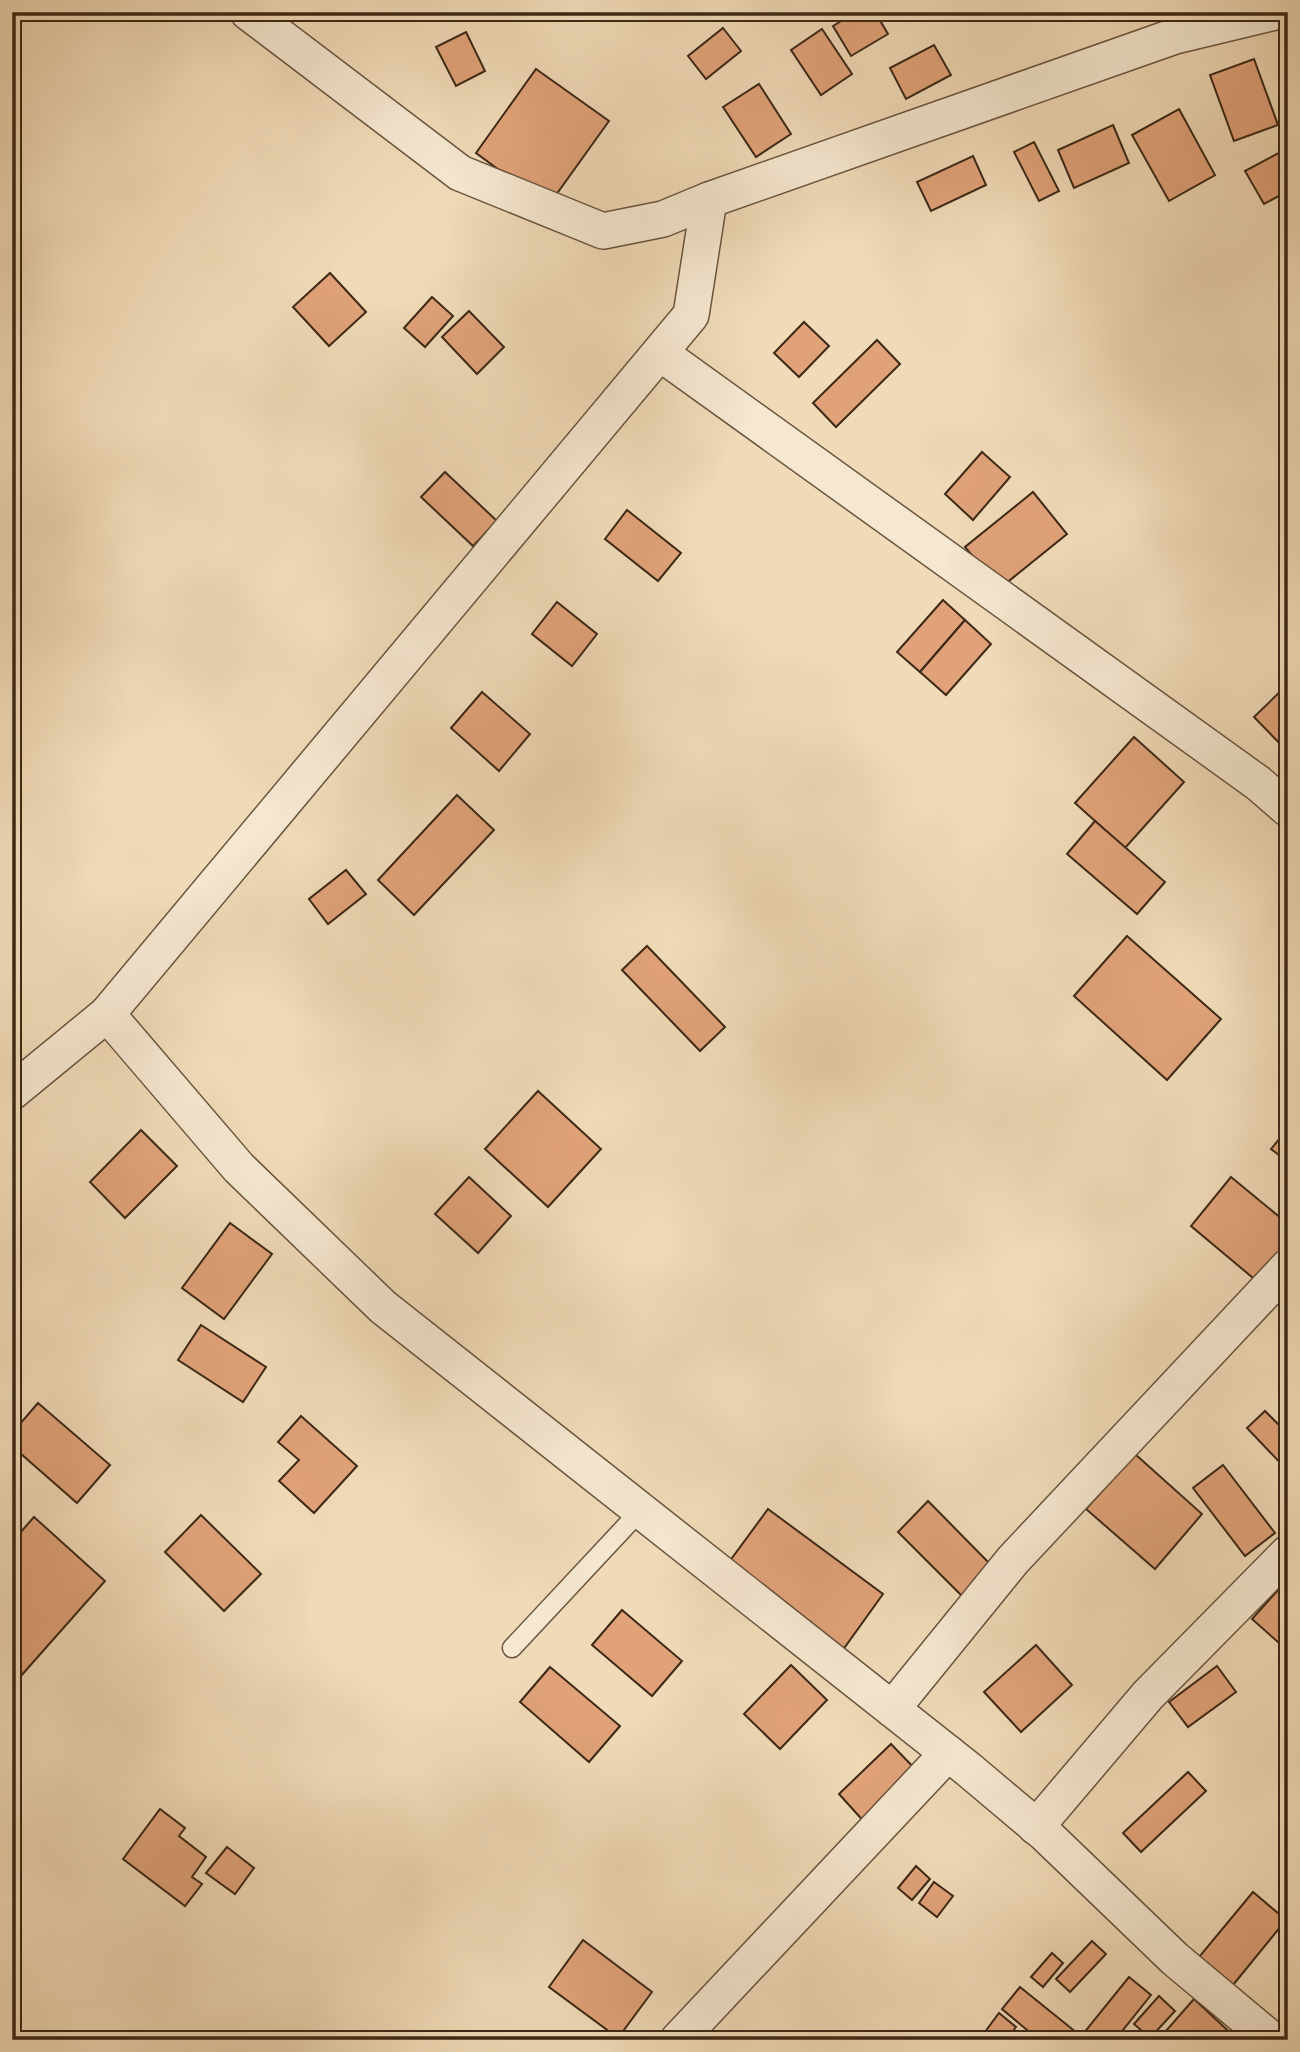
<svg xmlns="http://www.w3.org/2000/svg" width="1300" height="2052" viewBox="0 0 1300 2052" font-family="'Gentium Book Plus',serif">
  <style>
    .building { fill: #e1a279; stroke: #3c2816; stroke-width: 2 }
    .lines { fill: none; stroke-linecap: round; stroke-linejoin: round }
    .lane-casing { stroke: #69543e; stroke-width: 21 }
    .street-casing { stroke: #69543e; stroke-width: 38 }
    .lane { stroke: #f5e7d0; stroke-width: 18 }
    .street { stroke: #f5e7d0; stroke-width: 35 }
  </style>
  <rect width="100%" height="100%" fill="#f0dab7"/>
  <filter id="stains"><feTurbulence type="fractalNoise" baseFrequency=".00286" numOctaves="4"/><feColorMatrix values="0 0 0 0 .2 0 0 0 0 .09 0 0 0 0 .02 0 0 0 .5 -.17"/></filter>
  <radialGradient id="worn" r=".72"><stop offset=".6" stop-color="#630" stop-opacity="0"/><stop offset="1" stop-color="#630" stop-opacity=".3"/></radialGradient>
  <g class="building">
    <polygon points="856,12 875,12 888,34 851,56 833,26"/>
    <polygon points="723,28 741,51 706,79 688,56"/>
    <polygon points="822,29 852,74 821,95 791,50"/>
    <polygon points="466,32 485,71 456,86 436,47"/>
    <polygon points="934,45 951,75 906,99 890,68"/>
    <polygon points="1254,59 1278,125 1234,141 1210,75"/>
    <polygon points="536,69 609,121 548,206 476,153"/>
    <polygon points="759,84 791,134 756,157 723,107"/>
    <polygon points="1179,109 1215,175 1169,201 1132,135"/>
    <polygon points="1113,125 1129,163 1074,188 1058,150"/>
    <polygon points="1034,142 1059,191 1039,201 1014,152"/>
    <polygon points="1288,148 1288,191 1264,204 1245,171"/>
    <polygon points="973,156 986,185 931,211 917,182"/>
    <polygon points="330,273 366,312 329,346 293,307"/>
    <polygon points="432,297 453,316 425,347 404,328"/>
    <polygon points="469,311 504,347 477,374 442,337"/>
    <polygon points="804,322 829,346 799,377 774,353"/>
    <polygon points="877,340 900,364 836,427 813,403"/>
    <polygon points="982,452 1010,477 973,520 945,494"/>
    <polygon points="445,472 497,521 473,546 421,497"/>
    <polygon points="1033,492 1067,534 999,589 965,547"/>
    <polygon points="627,510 681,553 658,581 605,539"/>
    <polygon points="943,600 965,620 920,672 897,652"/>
    <polygon points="557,602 597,634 572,666 532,634"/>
    <polygon points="965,620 991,644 946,695 920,672"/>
    <polygon points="1288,684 1288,750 1287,751 1254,717"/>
    <polygon points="482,692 530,734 499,771 451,728"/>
    <polygon points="1134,737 1184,782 1125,848 1075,803"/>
    <polygon points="457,795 494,830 414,915 378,880"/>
    <polygon points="1095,821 1165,882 1137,914 1067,854"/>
    <polygon points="346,870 366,894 328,924 309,899"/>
    <polygon points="1127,936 1221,1019 1167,1080 1074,996"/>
    <polygon points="647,946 725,1027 700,1051 622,970"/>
    <polygon points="538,1091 601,1149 548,1207 485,1149"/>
    <polygon points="1288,1128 1288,1162 1271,1149"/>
    <polygon points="141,1130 177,1166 125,1218 90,1182"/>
    <polygon points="469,1177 511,1216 478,1253 435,1214"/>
    <polygon points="1231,1177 1288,1224 1288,1248 1259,1283 1191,1226"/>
    <polygon points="230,1223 272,1254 224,1319 182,1288"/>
    <polygon points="201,1325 266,1367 243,1402 178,1360"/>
    <polygon points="38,1403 110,1465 77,1503 12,1446 12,1433"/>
    <polygon points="1265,1411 1288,1434 1288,1471 1247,1428"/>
    <polygon points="301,1416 357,1466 314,1513 279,1481 299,1460 278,1442"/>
    <polygon points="1135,1454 1202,1514 1155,1569 1086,1509"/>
    <polygon points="1223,1465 1275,1533 1245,1556 1193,1488"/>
    <polygon points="928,1501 994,1568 964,1598 898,1532"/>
    <polygon points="768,1509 883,1594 837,1658 721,1573"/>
    <polygon points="201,1515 261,1574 224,1611 165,1552"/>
    <polygon points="34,1517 105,1581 12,1686 12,1542"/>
    <polygon points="1288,1579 1288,1651 1252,1619"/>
    <polygon points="622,1610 682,1661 652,1696 592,1645"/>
    <polygon points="1036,1645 1072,1685 1021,1732 984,1692"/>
    <polygon points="791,1665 827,1700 780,1749 744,1714"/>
    <polygon points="1217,1666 1236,1692 1188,1727 1169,1702"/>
    <polygon points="550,1667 620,1726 589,1762 520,1702"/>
    <polygon points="891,1744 920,1774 867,1825 839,1794"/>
    <polygon points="1188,1772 1206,1791 1141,1852 1123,1833"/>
    <polygon points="160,1809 185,1828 179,1836 206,1857 192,1877 202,1884 185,1906 123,1859"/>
    <polygon points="227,1847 254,1868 235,1894 206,1873"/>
    <polygon points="916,1866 930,1879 912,1900 898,1888"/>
    <polygon points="934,1882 953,1896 937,1917 919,1903"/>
    <polygon points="1253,1892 1286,1920 1233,1985 1199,1957"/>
    <polygon points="583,1940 652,1992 618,2038 549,1987"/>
    <polygon points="1092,1941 1106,1954 1070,1992 1056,1979"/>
    <polygon points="1052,1953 1063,1963 1043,1987 1031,1977"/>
    <polygon points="1129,1977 1151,1995 1115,2040 1089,2040 1083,2034"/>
    <polygon points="1020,1987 1082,2037 1079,2040 1039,2040 1002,2009"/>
    <polygon points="1159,1996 1175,2011 1150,2038 1134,2024"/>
    <polygon points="1194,1999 1237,2039 1237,2040 1158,2040"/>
    <polygon points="999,2013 1016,2027 1006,2040 979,2040"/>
  </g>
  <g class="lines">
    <g class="lane-casing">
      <polyline id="lane" points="512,1648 640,1511"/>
    </g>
    <g class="street-casing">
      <g id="street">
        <polyline points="248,12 460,173 603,231 663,219 709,200 1175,36 1275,12"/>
        <polyline points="660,353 1258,783 1288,809"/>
        <polyline points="107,1014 239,1168 383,1307 968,1769 1044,1833 1175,1959 1272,2040"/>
        <polyline points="12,1092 107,1014 691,315 709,200"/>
        <polyline points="892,1709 1013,1560 1288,1267"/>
        <polyline points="1036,1827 1148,1695 1288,1553"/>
        <polyline points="678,2040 948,1753"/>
      </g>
    </g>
    <use href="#lane" class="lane"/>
    <use href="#street" class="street"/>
  </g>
  <rect width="1300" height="2052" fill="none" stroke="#f0dab7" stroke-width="42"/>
  <rect x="14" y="14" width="1272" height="2024" fill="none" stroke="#3c2816" stroke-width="3.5"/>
  <rect x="21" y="21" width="1258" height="2010" fill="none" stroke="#3c2816" stroke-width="2"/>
  <rect width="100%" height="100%" filter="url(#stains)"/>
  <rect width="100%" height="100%" fill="url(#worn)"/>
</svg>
